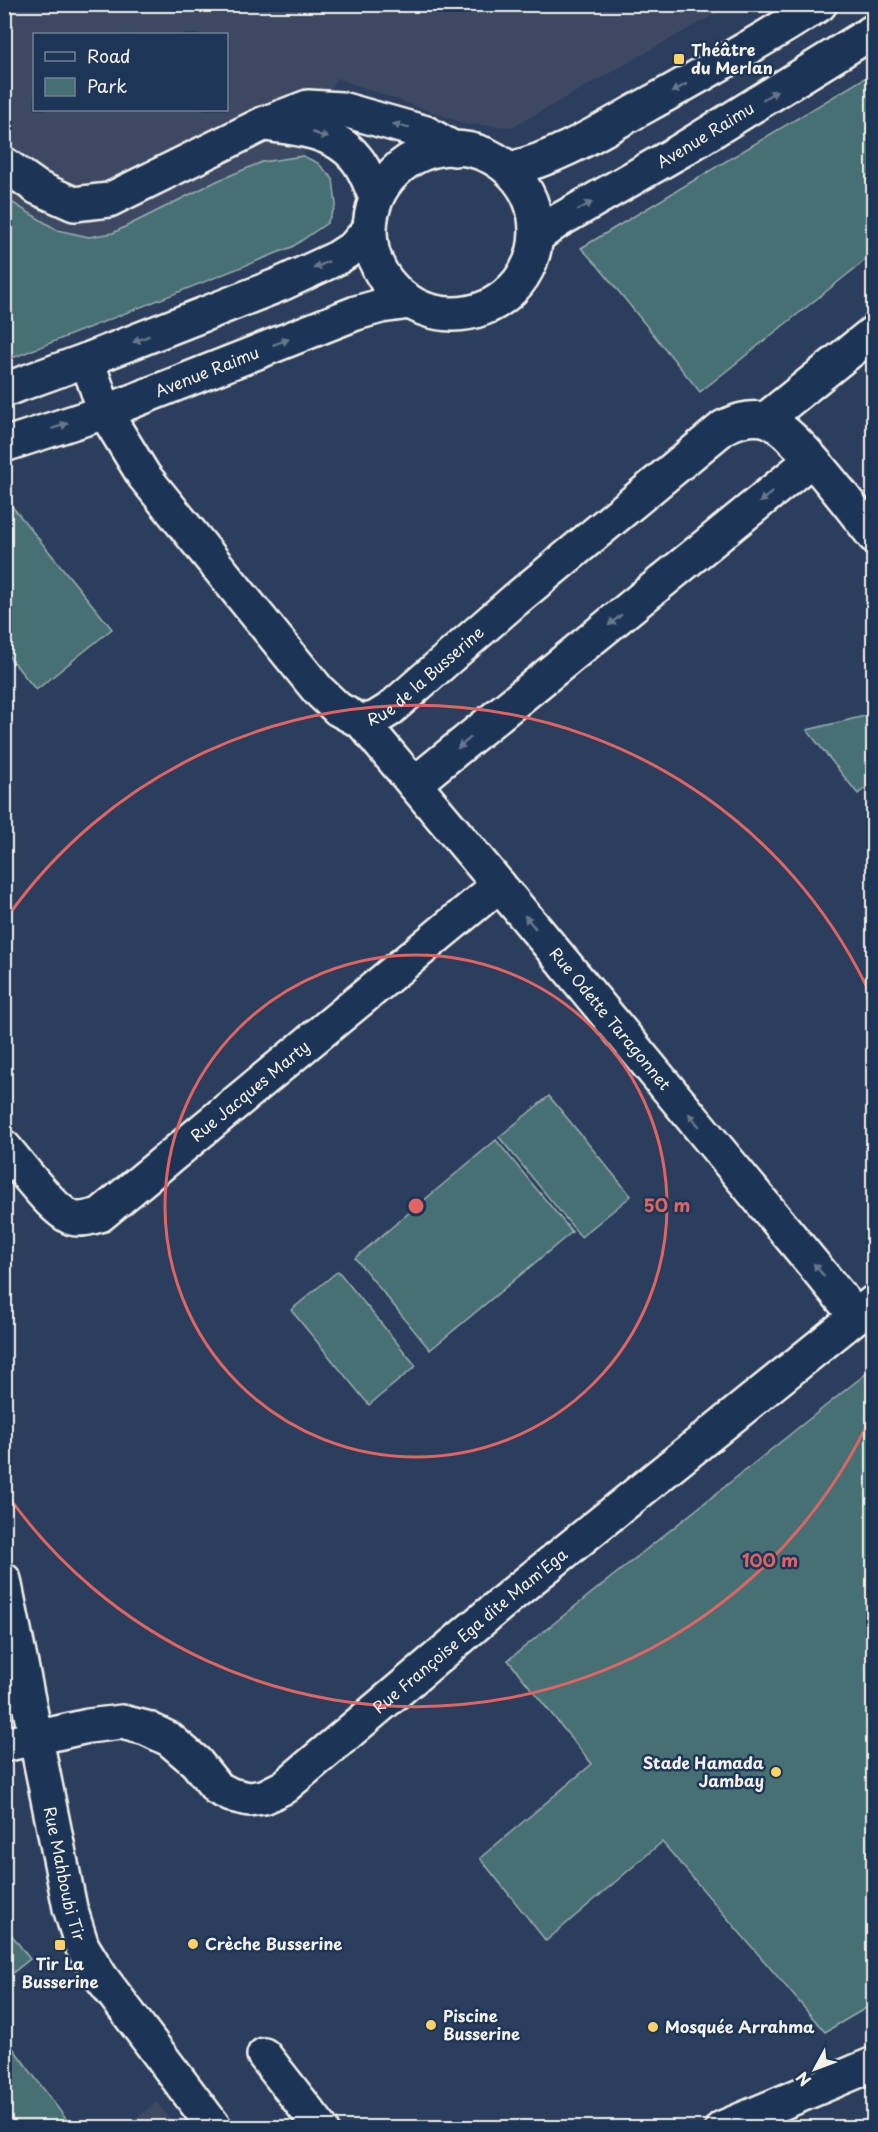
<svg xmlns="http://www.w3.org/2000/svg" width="878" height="2132" viewBox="0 0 878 2132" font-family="'Playpen Sans',sans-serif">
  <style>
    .built { fill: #3d4864; fill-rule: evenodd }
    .green { fill: #466f74; stroke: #9db0ae; stroke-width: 1.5 }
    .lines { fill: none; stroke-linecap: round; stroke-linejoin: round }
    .minor-casing { stroke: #f4f1e8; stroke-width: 38 }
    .minor { stroke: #1d3557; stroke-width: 33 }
    .oneway { fill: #68778a }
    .ring { fill: none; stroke: #df6462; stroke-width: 3 }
    .poi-dot { fill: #ffd166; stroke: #1d3557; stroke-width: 2 }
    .labels { text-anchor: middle; stroke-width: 5; stroke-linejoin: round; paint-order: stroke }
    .poi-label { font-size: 16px; font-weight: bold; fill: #f4f1e8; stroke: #1d3557; text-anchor: start }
    .street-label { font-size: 16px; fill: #f4f1e8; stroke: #1d3557 }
    .centre { fill: #df6462; stroke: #1d3557; stroke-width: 3 }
    .ring-label { font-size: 18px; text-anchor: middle; font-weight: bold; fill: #df6462; stroke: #1d3557; stroke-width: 5; stroke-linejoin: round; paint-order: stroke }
  </style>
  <rect width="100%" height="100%" fill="#2c3e5d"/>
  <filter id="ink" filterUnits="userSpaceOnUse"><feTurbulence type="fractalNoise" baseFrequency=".0167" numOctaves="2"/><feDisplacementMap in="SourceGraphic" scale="12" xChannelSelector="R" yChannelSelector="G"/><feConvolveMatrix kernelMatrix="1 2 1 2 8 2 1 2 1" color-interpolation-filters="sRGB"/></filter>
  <g filter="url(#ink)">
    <g class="built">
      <path d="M4 5H731L513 127 466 124 336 78 303 156 261 162 217 181 113 233 89 237 57 230 5 198ZM34 34H226V110H34Z"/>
      <polygon points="157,2102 175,2127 122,2128"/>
    </g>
    <g class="green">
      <polygon points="873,73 873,254 700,392 598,266 581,248"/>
      <polygon points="303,156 318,163 333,179 336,205 327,223 292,247 5,361 5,198 57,230 89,237 113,233 217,181 262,162"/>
      <polygon points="11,505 112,629 36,690 5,652 4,511"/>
      <polygon points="873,714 873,782 858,794 807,730"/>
      <polygon points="549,1096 631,1196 581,1237 499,1137"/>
      <polygon points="496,1140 572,1232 430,1350 355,1258"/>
      <polygon points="338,1271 416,1366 369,1405 291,1310"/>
      <polygon points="873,1368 873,2004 825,2032 662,1842 546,1941 480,1858 592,1764 508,1660"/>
      <polygon points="5,1926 30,1959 5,1979"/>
      <polygon points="4,2036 69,2123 63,2127 5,2127"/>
    </g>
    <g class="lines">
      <g class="minor-casing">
        <g id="minor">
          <path d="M265 124C296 128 334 131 355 157 365 168 370 184 376 198"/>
          <circle cx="453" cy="231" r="83"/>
          <polyline points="4,164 38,188 74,204 109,200 263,124 308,107 341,109 426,133 454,149"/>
          <path d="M510 169C555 159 597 133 638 110 700 76 760 42 820 4"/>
          <path id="s1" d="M536 237 558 221 680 151 874 31"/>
          <path id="s2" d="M87 360 105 412 144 476 318 690 338 709 362 722 376 718 389 710 515 600 724 427C737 421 748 417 763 419 791 424 854 512 874 536"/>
          <polyline points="4,390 87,360 281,284 337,258 354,247 368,231"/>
          <polyline points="766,419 874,332"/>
          <path id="s3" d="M4 445 105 412 356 313 381 306 410 302"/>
          <path id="s4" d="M362 722 540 934 856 1316"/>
          <polyline points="414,784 811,460"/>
          <path id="s5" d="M4 1147C19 1164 53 1211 72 1218 81 1221 92 1217 100 1215L499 885"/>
          <path id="s6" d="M4 1580 70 1908 82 1946 101 1977 215 2128"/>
          <path id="s7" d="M4 1745 88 1726 122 1722 146 1728 169 1739 196 1762 217 1788 231 1795 249 1799 264 1797 284 1787 509 1597 874 1302"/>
          <polyline points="264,2055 321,2128"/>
          <polyline points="722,2128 874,2064"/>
        </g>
      </g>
      <use href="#minor" class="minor"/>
    </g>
    <defs><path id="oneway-solid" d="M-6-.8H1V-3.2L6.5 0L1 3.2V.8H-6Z" transform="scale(1.5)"/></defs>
    <g class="oneway">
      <use href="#oneway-solid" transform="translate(679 88) rotate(151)"/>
      <use href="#oneway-solid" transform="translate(770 95) rotate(-32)"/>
      <use href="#oneway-solid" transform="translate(401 126) rotate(-165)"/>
      <use href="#oneway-solid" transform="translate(320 135) rotate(20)"/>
      <use href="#oneway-solid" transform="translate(585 206) rotate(-30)"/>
      <use href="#oneway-solid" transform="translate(321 265) rotate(155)"/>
      <use href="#oneway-solid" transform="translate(141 339) rotate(158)"/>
      <use href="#oneway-solid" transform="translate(281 342) rotate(-21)"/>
      <use href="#oneway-solid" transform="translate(60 426) rotate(-18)"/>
      <use href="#oneway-solid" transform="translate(766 497) rotate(141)"/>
      <use href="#oneway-solid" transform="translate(615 620) rotate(141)"/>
      <use href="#oneway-solid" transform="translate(464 743) rotate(141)"/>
      <use href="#oneway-solid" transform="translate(530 922) rotate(-130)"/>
      <use href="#oneway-solid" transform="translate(694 1120) rotate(-129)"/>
      <use href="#oneway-solid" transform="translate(819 1270) rotate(-130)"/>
    </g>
  </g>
  <g class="ring">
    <circle cx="416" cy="1206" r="251"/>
    <path d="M872 1414A501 501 0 0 1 6 1493M6 919A501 501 0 0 1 872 998"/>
  </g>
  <g class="poi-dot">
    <rect x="673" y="53" width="12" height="12" rx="3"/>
    <circle cx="776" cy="1772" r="6"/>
    <circle cx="193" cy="1944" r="6"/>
    <rect x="54" y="1939" width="12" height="12" rx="3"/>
    <circle cx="431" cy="2025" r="6"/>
    <circle cx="653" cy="2027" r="6"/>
  </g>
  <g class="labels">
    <g class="poi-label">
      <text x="691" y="56">Théâtre<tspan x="691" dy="18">du Merlan</tspan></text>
      <text x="764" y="1769" text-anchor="end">Stade Hamada<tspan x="764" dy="18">Jambay</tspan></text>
      <text x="205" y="1950">Crèche Busserine</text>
      <text x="60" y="1970" text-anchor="middle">Tir La<tspan x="60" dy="18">Busserine</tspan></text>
      <text x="443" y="2022">Piscine<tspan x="443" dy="18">Busserine</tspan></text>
      <text x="665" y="2033">Mosquée Arrahma</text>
    </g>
    <g class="street-label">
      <text dy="6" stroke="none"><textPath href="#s1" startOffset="198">Avenue Raimu</textPath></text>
      <text dy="6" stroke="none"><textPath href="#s3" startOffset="216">Avenue Raimu</textPath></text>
      <text dy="6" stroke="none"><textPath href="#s2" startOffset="540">Rue de la Busserine</textPath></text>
      <text dy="6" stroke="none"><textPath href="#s4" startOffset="387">Rue Odette Taragonnet</textPath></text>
      <text dy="6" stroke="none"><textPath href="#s5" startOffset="322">Rue Jacques Marty</textPath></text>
      <text dy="6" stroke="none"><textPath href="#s7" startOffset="554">Rue Françoise Ega dite Mam'Ega</textPath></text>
      <text dy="6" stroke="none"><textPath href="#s6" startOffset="300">Rue Mahboubi Tir</textPath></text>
    </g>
  </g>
  <circle cx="416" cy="1206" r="9" class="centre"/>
  <g class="ring-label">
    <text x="667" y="1212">50 m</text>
    <text x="770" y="1567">100 m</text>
  </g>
  <rect width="878" height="2132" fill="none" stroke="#1d3557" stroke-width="24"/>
  <rect x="12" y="12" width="854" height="2108" fill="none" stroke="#f4f1e8" stroke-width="2" filter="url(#ink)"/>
  <rect x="33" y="33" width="195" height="78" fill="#1d3557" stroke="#738091" stroke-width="1.5"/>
  <rect x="45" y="52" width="30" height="9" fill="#1d3557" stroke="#738091" stroke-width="1.5"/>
  <text x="87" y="63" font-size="18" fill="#f4f1e8">Road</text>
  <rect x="45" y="78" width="30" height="18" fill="#466f74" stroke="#738091" stroke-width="1.5"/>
  <text x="87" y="93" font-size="18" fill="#f4f1e8">Park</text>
  <g transform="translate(815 2069) rotate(229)" stroke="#1d3557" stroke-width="4.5" paint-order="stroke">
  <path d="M0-4.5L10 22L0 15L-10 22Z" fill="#f4f1e8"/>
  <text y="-9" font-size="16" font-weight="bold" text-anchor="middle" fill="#f4f1e8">N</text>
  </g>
</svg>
